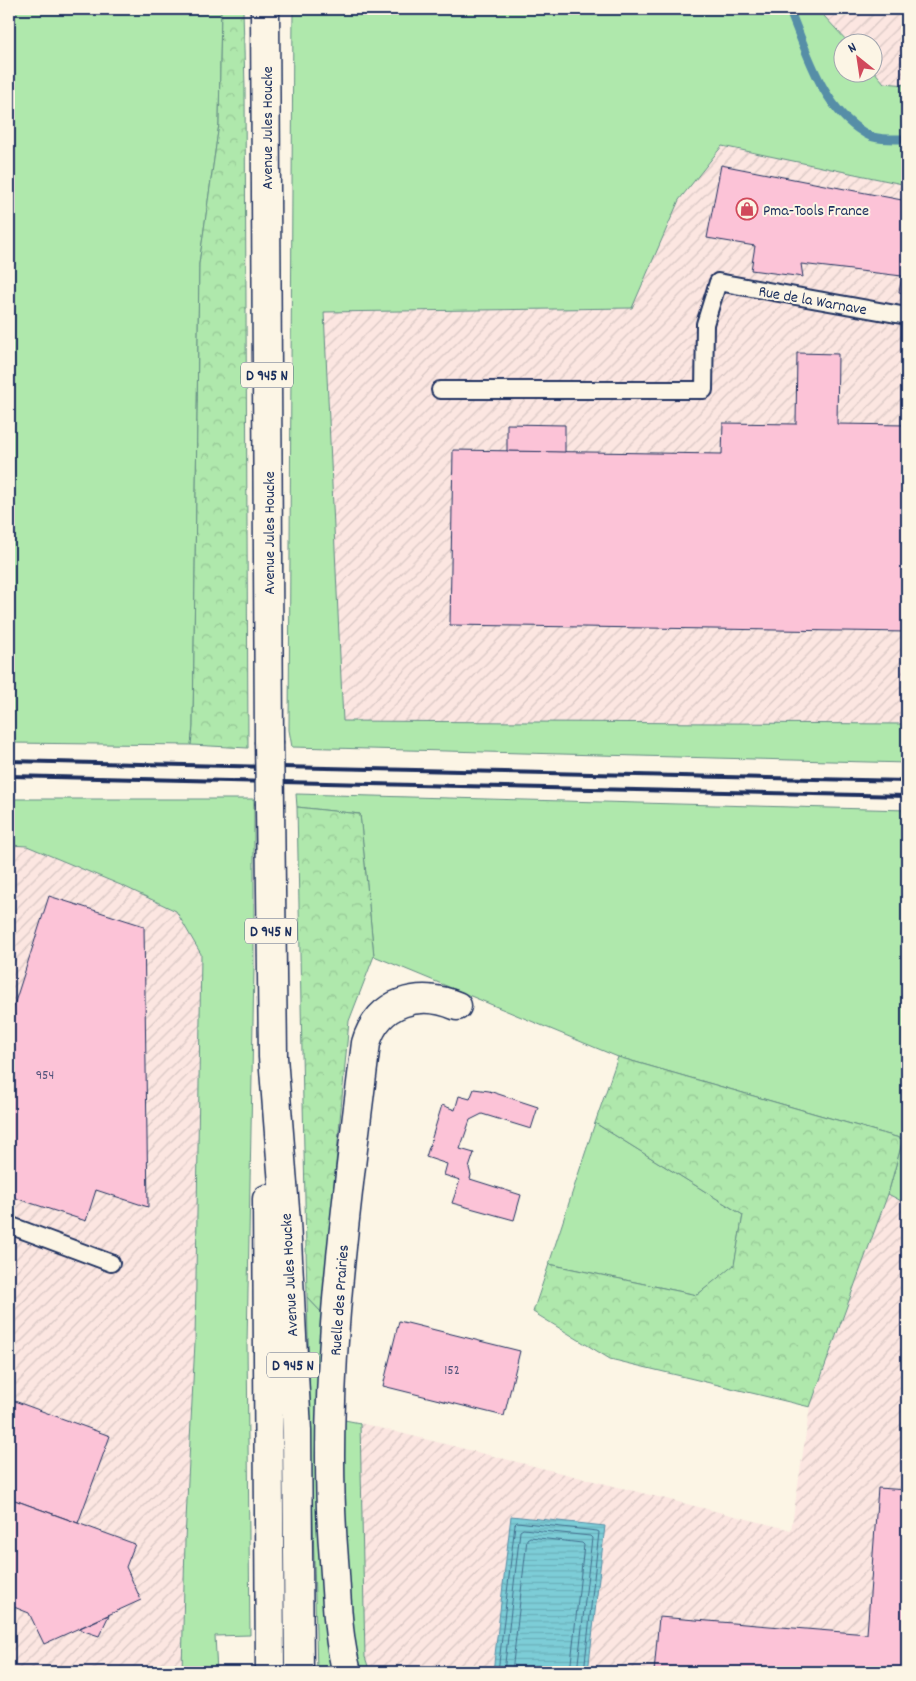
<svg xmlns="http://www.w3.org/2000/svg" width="916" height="1681" viewBox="0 0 916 1681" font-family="Dekko,sans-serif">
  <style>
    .industrial { fill: url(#industrial-furrows) }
    .green { fill: #afe8ac; stroke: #658c85 }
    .forest { fill: url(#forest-crowns); stroke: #658c85 }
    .water { fill: url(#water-rules); stroke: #568ea7 }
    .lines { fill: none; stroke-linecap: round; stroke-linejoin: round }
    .shore { stroke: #426e8e; stroke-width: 1 }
    .stream { stroke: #568ea7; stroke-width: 9 }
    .building { fill: #fcc3d7; stroke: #1b2f5e }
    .lane-casing { stroke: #1b2f5e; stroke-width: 20 }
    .street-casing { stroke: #1b2f5e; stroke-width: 31 }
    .primary-casing { stroke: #1b2f5e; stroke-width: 31 }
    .lane { stroke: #fcf5e5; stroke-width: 16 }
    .street { stroke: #fcf5e5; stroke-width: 28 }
    .primary { stroke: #fcf5e5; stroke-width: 28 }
    .rail { stroke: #1b2f5e; stroke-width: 4 }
    .primary-bridge-casing { stroke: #1b2f5e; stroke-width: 31; stroke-linecap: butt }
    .primary-bridge { stroke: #fcf5e5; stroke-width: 28 }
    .labels { text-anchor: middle; stroke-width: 4; stroke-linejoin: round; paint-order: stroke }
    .number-label { font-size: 14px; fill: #53547c }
    .shield { fill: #fcf5e5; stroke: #5e6a86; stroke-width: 1 }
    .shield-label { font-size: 15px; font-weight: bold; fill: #1b2f5e }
    .street-label { font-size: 16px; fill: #1b2f5e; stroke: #fcf5e5 }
    .poi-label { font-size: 16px; fill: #1b2f5e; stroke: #fcf5e5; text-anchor: start }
  </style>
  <defs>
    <pattern id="industrial-furrows" width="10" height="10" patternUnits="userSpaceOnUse" patternTransform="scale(1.25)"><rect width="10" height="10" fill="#fce6e1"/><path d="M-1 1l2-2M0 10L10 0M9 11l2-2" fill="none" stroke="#d7c6c3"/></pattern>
    <pattern id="forest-crowns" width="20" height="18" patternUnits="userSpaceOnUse" patternTransform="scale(1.25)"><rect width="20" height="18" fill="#afe8ac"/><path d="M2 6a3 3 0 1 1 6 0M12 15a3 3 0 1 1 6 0" fill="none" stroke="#96c796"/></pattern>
    <pattern id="water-rules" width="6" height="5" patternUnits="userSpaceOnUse" patternTransform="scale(1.25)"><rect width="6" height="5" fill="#7dcdd7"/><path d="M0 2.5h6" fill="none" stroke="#6bb0bb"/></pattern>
  </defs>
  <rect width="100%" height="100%" fill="#fcf5e5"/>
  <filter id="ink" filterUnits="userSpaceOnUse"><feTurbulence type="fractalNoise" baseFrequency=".02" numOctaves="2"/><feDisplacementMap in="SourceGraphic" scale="10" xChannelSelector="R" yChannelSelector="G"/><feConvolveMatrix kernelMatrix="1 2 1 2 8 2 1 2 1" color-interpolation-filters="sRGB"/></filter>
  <g filter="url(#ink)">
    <g class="industrial">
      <polygon points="820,9 907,9 907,85 884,83 874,71 874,42 848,42 824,16"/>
      <polygon points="722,146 907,185 907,724 342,721 324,312 632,308 679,200"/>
      <polygon points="9,845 27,846 123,886 176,911 201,954 195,1342 185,1540 182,1672 9,1672"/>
      <polygon points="888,1194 907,1204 907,1672 370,1672 365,1657 360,1423 791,1530 810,1407"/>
    </g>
    <g class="green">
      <polygon points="9,9 221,9 219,124 199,264 193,727 191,745 9,743"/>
      <polygon points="293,9 820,9 824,16 848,42 844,42 844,72 874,72 874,71 884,83 907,85 907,185 722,146 679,200 632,308 324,312 343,721 907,724 907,763 292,747 289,730"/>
      <polygon points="296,794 907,810 907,1204 888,1194 903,1139 618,1057 374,956 360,814 297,807"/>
      <polygon points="9,799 254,799 254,968 247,1344 250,1635 215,1636 217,1672 182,1672 185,1540 195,1342 201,954 176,911 123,886 27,846 9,845"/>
      <polygon points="595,1123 743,1215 734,1266 697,1295 549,1264"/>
      <polygon points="307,1297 324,1315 319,1415 360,1423 365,1657 370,1672 317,1672"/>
    </g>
    <g class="forest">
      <polygon points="221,9 243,9 245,88 248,748 191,745 193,727 199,264 219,124"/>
      <polygon points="297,807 360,814 374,956 349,1021 328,1251 324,1315 307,1297"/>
      <polygon points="618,1057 903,1139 888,1194 810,1407 610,1359 533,1312 549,1264 697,1295 734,1265 743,1215 595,1123"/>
    </g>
    <polygon class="water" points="511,1516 605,1526 588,1672 493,1672"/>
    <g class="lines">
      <g class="shore">
        <polyline points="498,1672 515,1524 517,1522 597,1531 599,1532 584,1672"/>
        <polyline points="504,1672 520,1531 523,1529 590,1536 592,1538 577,1672"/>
        <polyline points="512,1672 527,1539 530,1537 582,1543 584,1545 570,1672"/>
      </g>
      <path class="stream" d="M789 9C807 51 821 106 863 132 866 134 869 136 873 137 884 140 896 139 907 139"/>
    </g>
    <g class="building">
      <polygon points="721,165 907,201 907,294 899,292 902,276 801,264 803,277 751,270 755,246 707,238"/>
      <polygon points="797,353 838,354 837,424 906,425 907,359 907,632 450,625 453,450 722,454 723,423 796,424"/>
      <polygon points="507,424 565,425 565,452 507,451"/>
      <polygon points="49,896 144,926 148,1207 96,1190 86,1221 9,1196 9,1021"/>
      <polygon points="474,1089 489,1091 538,1107 531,1129 482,1114 470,1120 460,1149 474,1153 469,1168 471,1175 470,1179 521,1195 514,1220 452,1203 460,1180 444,1175 447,1164 426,1157 442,1105 455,1110 459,1096 470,1099"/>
      <polygon points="399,1321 520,1351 504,1416 383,1386"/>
      <polygon points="9,1399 110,1436 78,1523 9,1498"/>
      <polygon points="878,1488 907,1490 907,1672 654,1672 659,1617 867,1634"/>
      <polygon points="9,1498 135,1544 126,1567 141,1600 44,1644 29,1613 9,1605"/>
      <polygon points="109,1615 99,1636 78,1629"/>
    </g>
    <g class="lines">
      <g class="lane-casing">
        <g id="lane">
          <polyline points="440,390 704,390 705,324 718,282 907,316"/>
          <polyline points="9,1225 111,1263"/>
        </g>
      </g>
      <g class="street-casing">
        <path id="street" d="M347 1672C337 1636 337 1597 334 1560 320 1387 345 1214 366 1043 378 1001 420 990 457 1006"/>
      </g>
      <g class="primary-casing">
        <g id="primary">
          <polyline points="265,9 269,741"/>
          <polyline points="270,805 273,1057 286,1222 297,1431 299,1672"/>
          <polyline points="267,1199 270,1672"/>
        </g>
      </g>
      <use href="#lane" class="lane"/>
      <use href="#street" class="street"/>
      <use href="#primary" class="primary"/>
      <g class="rail">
        <polyline points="9,761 907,781"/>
        <polyline points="9,776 907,796"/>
      </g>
      <g class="primary-bridge-casing">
        <polyline id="primary-bridge" points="269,741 270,805"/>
      </g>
      <use href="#primary-bridge" class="primary-bridge"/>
    </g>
  </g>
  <defs>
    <g id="shop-ring" transform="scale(1.125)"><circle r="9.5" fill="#fcf5e5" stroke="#d1495b" stroke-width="1.5"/><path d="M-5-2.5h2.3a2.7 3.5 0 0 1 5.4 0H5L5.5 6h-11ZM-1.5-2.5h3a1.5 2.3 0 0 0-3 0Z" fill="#d1495b"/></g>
  </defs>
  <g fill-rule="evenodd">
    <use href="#shop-ring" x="747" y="209"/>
  </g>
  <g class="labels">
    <g class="number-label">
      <text x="45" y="1079">954</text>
      <text x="452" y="1374">152</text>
    </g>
    <g class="shield">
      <rect x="241" y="362.5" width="52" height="25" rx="4"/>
      <rect x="245" y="918.5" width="52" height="25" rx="4"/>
      <rect x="267" y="1352.5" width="52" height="25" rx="4"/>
    </g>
    <g class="shield-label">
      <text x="267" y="380">D 945 N</text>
      <text x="271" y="936">D 945 N</text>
      <text x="293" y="1370">D 945 N</text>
    </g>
    <g class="street-label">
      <text transform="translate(266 128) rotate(-90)" y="6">Avenue Jules Houcke</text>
      <text transform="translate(813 299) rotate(10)" y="6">Rue de la Warnave</text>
      <text transform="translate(268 533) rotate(-90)" y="6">Avenue Jules Houcke</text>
      <text transform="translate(288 1275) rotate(-93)" y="6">Avenue Jules Houcke</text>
      <text transform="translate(338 1300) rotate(-86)" y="6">Ruelle des Prairies</text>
    </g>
    <g class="poi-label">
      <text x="763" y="215">Pma-Tools France</text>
    </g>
  </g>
  <rect width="916" height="1681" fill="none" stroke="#fcf5e5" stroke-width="30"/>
  <rect x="15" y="15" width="886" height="1651" fill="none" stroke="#1b2f5e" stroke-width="2" filter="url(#ink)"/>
  <g transform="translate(858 58) rotate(330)"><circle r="24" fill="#fcf5e5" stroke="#a2a6af"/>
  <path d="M0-4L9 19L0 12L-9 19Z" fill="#d1495b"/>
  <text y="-8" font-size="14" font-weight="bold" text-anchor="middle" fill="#1b2f5e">N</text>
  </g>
</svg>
